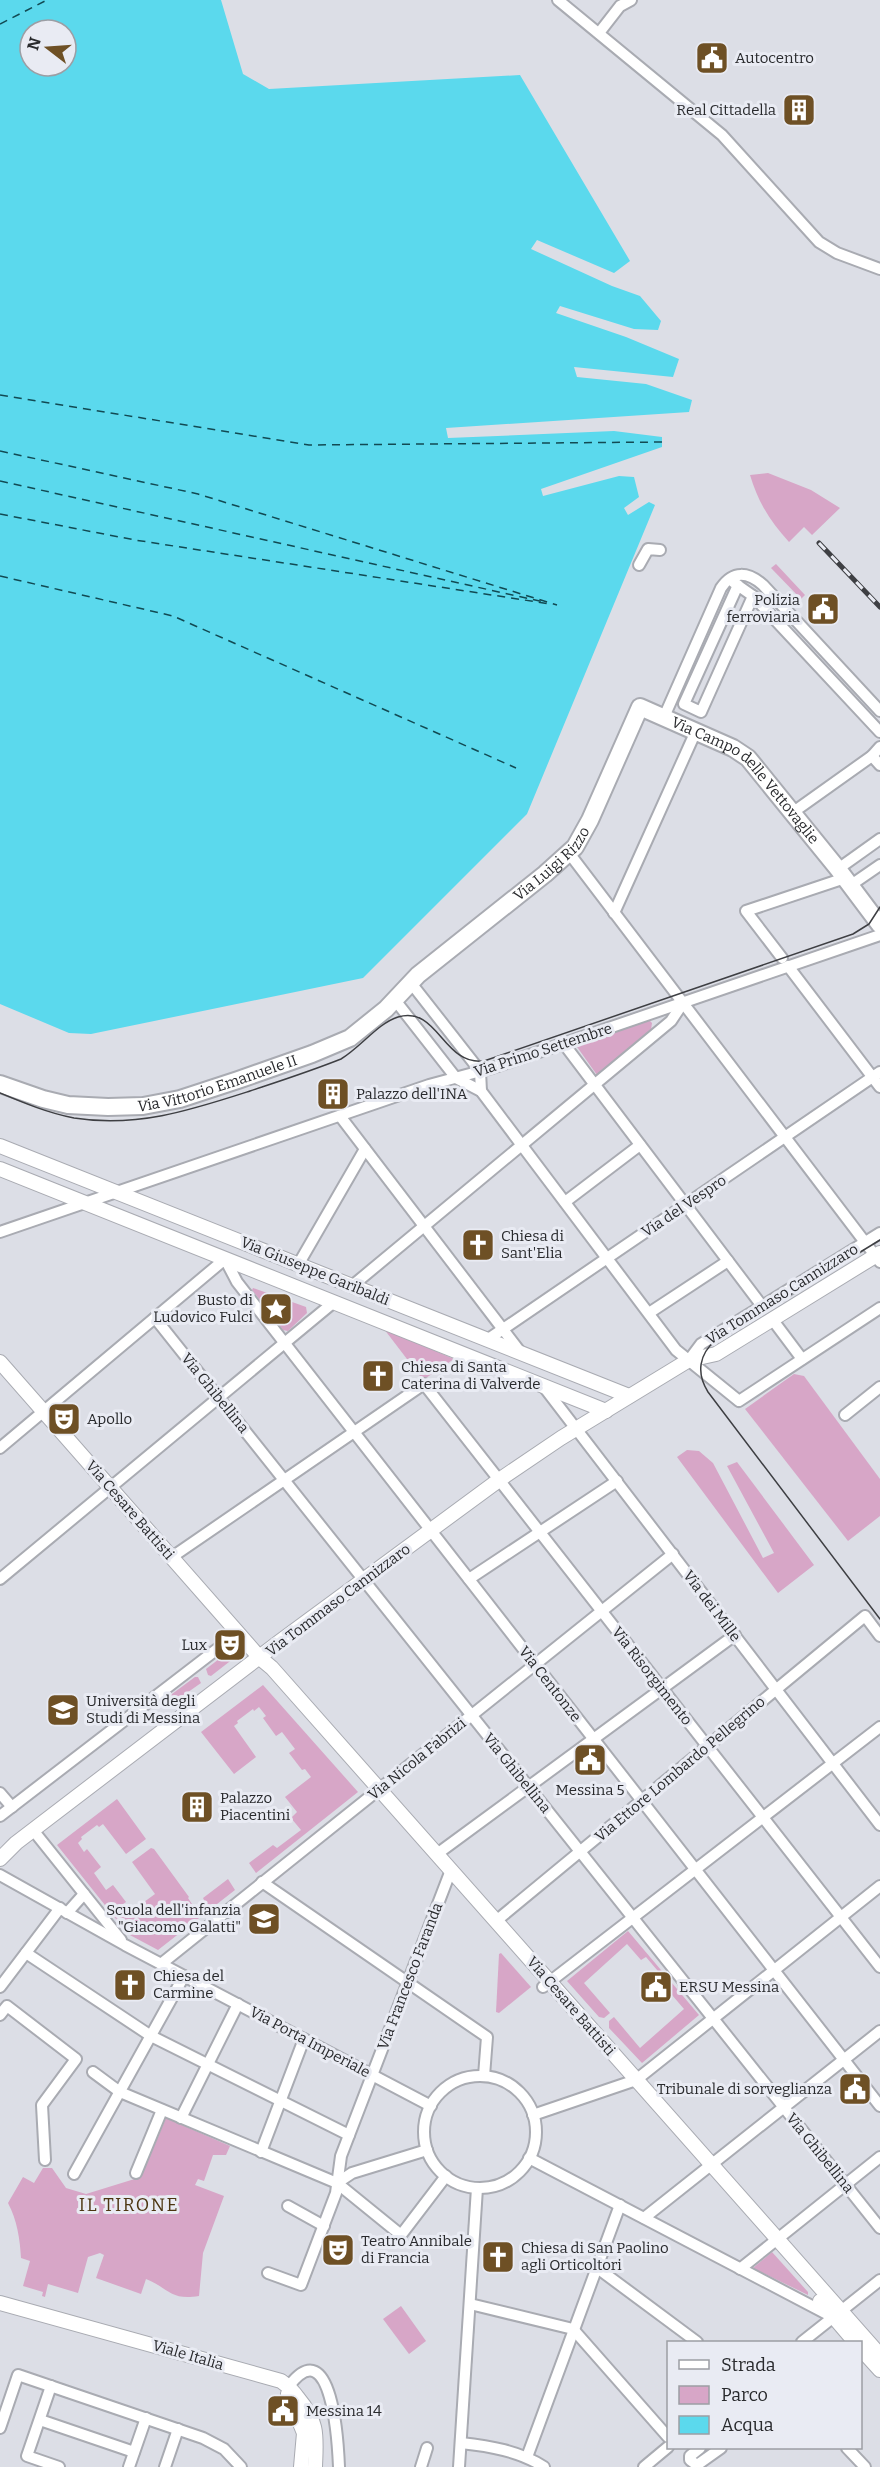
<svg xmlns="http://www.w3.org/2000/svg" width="880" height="2467" viewBox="0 0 880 2467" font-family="Bitter,serif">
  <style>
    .green { fill: #d7a6c7 }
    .water { fill: #5bd9ed; fill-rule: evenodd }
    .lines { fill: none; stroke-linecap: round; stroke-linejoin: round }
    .ferry { stroke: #124a53; stroke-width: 1.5; stroke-dasharray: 8 6; stroke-linecap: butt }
    .street-casing { stroke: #a9abb2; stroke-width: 14 }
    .secondary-casing { stroke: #a9abb2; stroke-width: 16 }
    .primary-casing { stroke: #a9abb2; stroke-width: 20 }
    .street { stroke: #fff; stroke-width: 10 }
    .secondary { stroke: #fff; stroke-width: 14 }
    .primary { stroke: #fff; stroke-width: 16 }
    .tram { stroke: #3e3f43; stroke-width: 1.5 }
    .rail-casing { stroke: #3e3f43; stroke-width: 5 }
    .rail { stroke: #e9ebf3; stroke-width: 3; stroke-dasharray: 9; stroke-linecap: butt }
    .labels { text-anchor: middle; stroke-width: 6; stroke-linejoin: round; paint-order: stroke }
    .poi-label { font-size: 15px; fill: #292a2d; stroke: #e9ebf3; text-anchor: start }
    .street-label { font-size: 15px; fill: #292a2d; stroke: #e9ebf3 }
    .quarter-label { font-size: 18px; letter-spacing: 1.5px; fill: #4c3511; stroke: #e9ebf3 }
  </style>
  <rect width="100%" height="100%" fill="#dcdee6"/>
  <g class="green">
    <path d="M768 473 811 490 840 508 812 535 804 527 789 542C770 521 758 502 750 475Z"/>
    <polygon points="776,564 805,595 801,599 771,568"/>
    <polygon points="648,1019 652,1023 651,1030 597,1075 575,1044"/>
    <polygon points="253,1288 306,1307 307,1313 288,1331 283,1330 252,1290"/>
    <polygon points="384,1329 454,1359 423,1380"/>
    <polygon points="794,1374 804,1376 880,1479 880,1516 848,1541 745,1409"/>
    <polygon points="687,1450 699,1451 713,1463 763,1558 774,1553 727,1466 737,1462 814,1565 778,1593 677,1457"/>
    <polygon points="232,1649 235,1649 238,1655 211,1676 208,1675 206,1669"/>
    <polygon points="195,1677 198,1677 201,1683 171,1704 168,1697"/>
    <polygon points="263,1685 358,1792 256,1873 249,1863 273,1845 277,1848 301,1830 291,1818 297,1812 285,1797 311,1777 305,1769 302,1770 289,1753 295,1749 282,1732 276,1736 263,1718 266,1716 259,1707 254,1711 253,1709 237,1721 238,1723 234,1726 256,1757 234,1774 201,1732"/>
    <polygon points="117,1799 146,1839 126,1854 103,1824 99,1827 97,1825 81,1837 82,1839 78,1843 84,1852 87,1849 101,1867 94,1873 106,1890 113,1885 126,1902 123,1904 129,1913 155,1894 132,1862 151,1848 154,1849 189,1897 188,1898 194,1907 198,1907 205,1902 203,1898 228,1879 235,1890 158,1950 128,1934 57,1845"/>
    <polygon points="628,1931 699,2015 642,2063 609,2028 609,2021 614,2017 640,2048 684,2009 660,1981 663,1977 646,1957 641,1960 627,1944 584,1983 610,2013 604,2018 599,2017 567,1981"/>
    <polygon points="501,1953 531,1987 499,2013 496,2012 499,1954"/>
    <path d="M166 2118 230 2146 226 2155H213L204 2181 198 2179 195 2185 224 2196 203 2253 199 2296C170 2301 169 2288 146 2279L141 2294 96 2278 104 2255 100 2253 88 2257 78 2293 48 2284 45 2297 42 2296 43 2292 23 2286 30 2261 21 2258C20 2239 17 2220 8 2203L23 2177 34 2183 43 2168H52L66 2188 86 2194 141 2177Z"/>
    <polygon points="772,2252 808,2292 808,2295 753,2268"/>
    <polygon points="401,2306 426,2341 409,2354 383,2319"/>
  </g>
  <path class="water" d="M0 0H221L243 74 269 89 520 75 630 261 614 273 537 240 531 249 612 286 640 296 661 321 658 330 634 329 560 306 556 313 626 337 679 359 673 377 574 367 577 377 646 384 692 400 689 412 446 428 448 438 614 431 662 437V447L541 489 543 496 619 476 634 477 639 497 624 508 628 515 649 502 655 505 527 814 363 978 91 1034 69 1033 0 1004ZM30 30H66V66H30Z"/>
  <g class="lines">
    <g class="ferry">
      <polyline points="0,24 47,0"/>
      <polyline points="0,395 309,445 663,442"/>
      <polyline points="0,451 198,494 557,605"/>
      <polyline points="0,481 544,602"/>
      <polyline points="0,514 135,540 550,604"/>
      <polyline points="0,576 173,616 516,768"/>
    </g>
    <g class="street-casing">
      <g id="street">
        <polyline points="558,0 722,135 819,242 837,253 880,269"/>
        <polyline points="599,33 620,6 631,0"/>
        <polyline points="639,565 648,549 660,550"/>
        <polyline points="733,582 753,596 880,732"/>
        <polyline points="738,585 684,704 701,712 753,596"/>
        <path d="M664 717 721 588C733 570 748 572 763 585L880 711"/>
        <polyline points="872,756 880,765"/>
        <polyline points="792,813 872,756 880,747"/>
        <polyline points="569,853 880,1262"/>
        <polyline points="838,869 880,839"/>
        <polyline points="851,885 880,865"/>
        <polyline points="614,913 696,731"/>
        <polyline points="782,958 746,911 845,878"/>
        <polyline points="788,966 880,1087"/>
        <polyline points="411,983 480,1071 481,1091"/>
        <polyline points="395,1000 456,1078 481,1091 676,1350 739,1401 880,1308"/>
        <polyline points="564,1044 762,1306"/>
        <polyline points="340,1116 521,1353"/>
        <polyline points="565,1202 640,1145"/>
        <polyline points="0,1232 429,1085 492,1068 880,935"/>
        <polyline points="298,1265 365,1149"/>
        <polyline points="352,1286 671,1021 683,1003"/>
        <polyline points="649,1313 728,1261"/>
        <polyline points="155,1318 880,2228"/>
        <polyline points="772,1319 802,1359"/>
        <polyline points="487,1340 880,1072"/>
        <polyline points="689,1360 701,1344 880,1233"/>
        <polyline points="544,1387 880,1825"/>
        <polyline points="845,1415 880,1387"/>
        <polyline points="0,1448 225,1259 237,1282 880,2106"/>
        <polyline points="172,1557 424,1384 880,1967"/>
        <polyline points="0,1579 334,1302"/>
        <polyline points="469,1579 617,1481"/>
        <polyline points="0,1793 12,1807"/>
        <polyline points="0,1816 238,1633"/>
        <polyline points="33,1830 121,1940"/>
        <polyline points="437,1854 735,1635"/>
        <polyline points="0,1875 125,1945 431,2106"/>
        <polyline points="262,1882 487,2037 484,2076"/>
        <polyline points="67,1913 84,1894"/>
        <polyline points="496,1921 865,1616 880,1636"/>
        <polyline points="26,1953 151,2036 349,2135"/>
        <polyline points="161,1964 673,1554"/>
        <polyline points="0,1987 60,1908"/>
        <polyline points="543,1987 880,1727"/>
        <polyline points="0,2015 7,2006 76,2059 42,2105 45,2160"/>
        <polyline points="93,2072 120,2092 337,2183 401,2235 446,2176"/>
        <circle cx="480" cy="2132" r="56"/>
        <polyline points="533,2115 636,2080 880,1886"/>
        <polyline points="181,2118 238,2004"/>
        <polyline points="261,2152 304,2039"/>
        <polyline points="529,2158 829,2315"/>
        <polyline points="136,2173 162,2110"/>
        <polyline points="74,2174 184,1976"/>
        <polyline points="337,2183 352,2173 427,2150"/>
        <polyline points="288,2206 324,2226"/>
        <polyline points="644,2218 880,2031"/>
        <polyline points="596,2267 697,2342"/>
        <polyline points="740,2269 880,2157"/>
        <polyline points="268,2273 301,2285 336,2193 341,2156 451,1870"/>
        <polyline points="470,2304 573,2329 668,2437"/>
        <polyline points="802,2342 880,2280"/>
        <polyline points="51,2386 27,2456 59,2467"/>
        <path d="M289 2386C332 2330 338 2443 339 2467"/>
        <polyline points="40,2420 134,2452"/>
        <polyline points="0,2428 18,2375 203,2438 224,2449 241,2467"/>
        <path d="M461 2443C489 2446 520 2451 544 2467"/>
        <polyline points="700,2448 690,2456 690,2460 697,2465 721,2448"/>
        <polyline points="847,2448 865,2467"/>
        <polyline points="527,2457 620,2205"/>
        <polyline points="129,2467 146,2418"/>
        <polyline points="165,2467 178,2429"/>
        <polyline points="421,2467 427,2448"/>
        <polyline points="459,2467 477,2188"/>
        <polyline points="644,2467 668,2447"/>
      </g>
    </g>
    <g class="secondary-casing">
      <g id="secondary">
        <polyline points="0,1146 629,1396"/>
        <polyline points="0,1169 606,1411"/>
        <polyline points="0,1362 260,1658 272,1668 880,2355"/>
        <polyline points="0,1859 16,1843 279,1642 499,1480 561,1438 689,1360 716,1354 880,1253"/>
        <polyline points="820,2301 855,2342"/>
        <path d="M0 2303 281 2381C288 2386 293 2391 298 2398 319 2423 316 2437 315 2467"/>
        <polyline points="860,2348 880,2370"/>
        <polyline points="288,2394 304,2433 301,2467"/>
      </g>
    </g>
    <g class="primary-casing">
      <g id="primary">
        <path id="s1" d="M0 1084 43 1099 68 1105 108 1107 143 1106 180 1099 238 1080 312 1054 350 1038 386 1009 418 975 545 874 575 847 590 820 640 707 733 748 748 758 838 869 880 925"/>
      </g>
    </g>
    <use href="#street" class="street"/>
    <use href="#secondary" class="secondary"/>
    <use href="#primary" class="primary"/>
    <g class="tram">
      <path d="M0 1093C24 1103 48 1113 74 1118 137 1128 191 1110 250 1091 280 1081 311 1071 341 1059 360 1048 378 1023 398 1017 438 1005 443 1066 484 1061L853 934 869 924 880 907"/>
      <path d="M880 1240 716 1340C699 1354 696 1373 708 1392L880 1619"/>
    </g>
    <g class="rail-casing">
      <polyline id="rail" points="819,543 880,607"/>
    </g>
    <use href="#rail" class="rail"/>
  </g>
  <defs>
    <g id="civic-square" transform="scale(1.725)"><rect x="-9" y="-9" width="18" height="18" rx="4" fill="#6e5025" stroke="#e9ebf3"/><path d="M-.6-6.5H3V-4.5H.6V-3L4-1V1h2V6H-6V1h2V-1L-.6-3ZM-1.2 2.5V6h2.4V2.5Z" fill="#fff"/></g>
    <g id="building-square" transform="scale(1.725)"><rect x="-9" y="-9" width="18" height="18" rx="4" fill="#6e5025" stroke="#e9ebf3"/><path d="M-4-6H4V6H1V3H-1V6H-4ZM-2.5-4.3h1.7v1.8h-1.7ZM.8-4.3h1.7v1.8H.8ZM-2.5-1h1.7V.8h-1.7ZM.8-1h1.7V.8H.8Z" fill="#fff"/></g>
    <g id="church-square" transform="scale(1.725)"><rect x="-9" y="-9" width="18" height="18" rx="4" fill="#6e5025" stroke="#e9ebf3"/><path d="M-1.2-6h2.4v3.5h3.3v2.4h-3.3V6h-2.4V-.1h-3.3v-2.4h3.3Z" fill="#fff"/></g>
    <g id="sight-square" transform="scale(1.725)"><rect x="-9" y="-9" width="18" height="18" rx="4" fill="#6e5025" stroke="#e9ebf3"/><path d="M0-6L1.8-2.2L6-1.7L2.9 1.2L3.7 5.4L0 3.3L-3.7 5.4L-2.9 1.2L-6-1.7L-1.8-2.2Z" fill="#fff"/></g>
    <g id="theatre-square" transform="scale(1.725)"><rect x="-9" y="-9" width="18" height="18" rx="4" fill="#6e5025" stroke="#e9ebf3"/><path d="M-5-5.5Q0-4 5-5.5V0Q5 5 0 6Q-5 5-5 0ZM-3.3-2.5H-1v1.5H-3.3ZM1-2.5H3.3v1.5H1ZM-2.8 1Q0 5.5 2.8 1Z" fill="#fff"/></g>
    <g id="university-square" transform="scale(1.725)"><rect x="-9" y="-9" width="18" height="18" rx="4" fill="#6e5025" stroke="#e9ebf3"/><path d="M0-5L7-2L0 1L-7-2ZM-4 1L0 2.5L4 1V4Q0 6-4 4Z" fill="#fff"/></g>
    <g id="school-square" transform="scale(1.725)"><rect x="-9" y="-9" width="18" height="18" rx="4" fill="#6e5025" stroke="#e9ebf3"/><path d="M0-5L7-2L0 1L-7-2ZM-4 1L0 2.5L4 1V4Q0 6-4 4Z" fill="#fff"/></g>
  </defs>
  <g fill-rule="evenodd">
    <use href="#civic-square" x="712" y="58"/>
    <use href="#building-square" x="799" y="110"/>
    <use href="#civic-square" x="823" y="609"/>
    <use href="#building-square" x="333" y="1094"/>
    <use href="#church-square" x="478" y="1245"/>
    <use href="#sight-square" x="276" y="1309"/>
    <use href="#church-square" x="378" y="1376"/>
    <use href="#theatre-square" x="64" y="1419"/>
    <use href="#theatre-square" x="230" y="1645"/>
    <use href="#university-square" x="63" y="1710"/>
    <use href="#civic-square" x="590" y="1760"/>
    <use href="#building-square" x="197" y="1807"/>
    <use href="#school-square" x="264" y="1919"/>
    <use href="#church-square" x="130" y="1985"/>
    <use href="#civic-square" x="656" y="1987"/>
    <use href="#civic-square" x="855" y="2089"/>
    <use href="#theatre-square" x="338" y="2250"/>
    <use href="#church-square" x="498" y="2257"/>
    <use href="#civic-square" x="283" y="2411"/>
  </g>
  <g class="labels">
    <g class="poi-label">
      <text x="735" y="63">Autocentro</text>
      <text x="776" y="115" text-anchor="end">Real Cittadella</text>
      <text x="800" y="605" text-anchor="end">Polizia<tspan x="800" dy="17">ferroviaria</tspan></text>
      <text x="356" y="1099">Palazzo dell'INA</text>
      <text x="501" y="1241">Chiesa di<tspan x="501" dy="17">Sant'Elia</tspan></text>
      <text x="253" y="1305" text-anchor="end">Busto di<tspan x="253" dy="17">Ludovico Fulci</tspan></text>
      <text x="401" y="1372">Chiesa di Santa<tspan x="401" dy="17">Caterina di Valverde</tspan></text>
      <text x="87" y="1424">Apollo</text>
      <text x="207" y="1650" text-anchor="end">Lux</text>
      <text x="86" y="1706">Università degli<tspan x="86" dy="17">Studi di Messina</tspan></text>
      <text x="590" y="1795" text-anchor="middle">Messina 5</text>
      <text x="220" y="1803">Palazzo<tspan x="220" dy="17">Piacentini</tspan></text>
      <text x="241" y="1915" text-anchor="end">Scuola dell'infanzia<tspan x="241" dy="17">"Giacomo Galatti"</tspan></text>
      <text x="153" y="1981">Chiesa del<tspan x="153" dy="17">Carmine</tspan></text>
      <text x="679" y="1992">ERSU Messina</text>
      <text x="832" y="2094" text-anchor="end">Tribunale di sorveglianza</text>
      <text x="361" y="2246">Teatro Annibale<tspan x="361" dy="17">di Francia</tspan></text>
      <text x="521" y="2253">Chiesa di San Paolino<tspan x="521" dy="17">agli Orticoltori</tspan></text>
      <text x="306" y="2416">Messina 14</text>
    </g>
    <g class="street-label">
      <text dy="5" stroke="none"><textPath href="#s1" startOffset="946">Via Campo delle Vettovaglie</textPath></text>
      <text dy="5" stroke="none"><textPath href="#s1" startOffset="632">Via Luigi Rizzo</textPath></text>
      <text transform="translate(543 1050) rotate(-18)" y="5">Via Primo Settembre</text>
      <text dy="5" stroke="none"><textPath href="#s1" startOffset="224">Via Vittorio Emanuele II</textPath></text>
      <text transform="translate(684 1206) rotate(-34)" y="5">Via del Vespro</text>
      <text transform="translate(315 1271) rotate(22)" y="5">Via Giuseppe Garibaldi</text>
      <text transform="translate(782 1294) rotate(-32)" y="5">Via Tommaso Cannizzaro</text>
      <text transform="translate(215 1393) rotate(51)" y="5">Via Ghibellina</text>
      <text transform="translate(130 1510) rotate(49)" y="5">Via Cesare Battisti</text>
      <text transform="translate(338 1600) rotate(-37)" y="5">Via Tommaso Cannizzaro</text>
      <text transform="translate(712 1606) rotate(53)" y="5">Via dei Mille</text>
      <text transform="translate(652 1676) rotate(52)" y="5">Via Risorgimento</text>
      <text transform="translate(550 1684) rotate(52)" y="5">Via Centonze</text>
      <text transform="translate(417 1759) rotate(-39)" y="5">Via Nicola Fabrizi</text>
      <text transform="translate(680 1769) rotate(-40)" y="5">Via Ettore Lombardo Pellegrino</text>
      <text transform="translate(517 1773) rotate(51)" y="5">Via Ghibellina</text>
      <text transform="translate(410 1976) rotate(-69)" y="5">Via Francesco Faranda</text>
      <text transform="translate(571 2006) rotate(49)" y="5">Via Cesare Battisti</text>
      <text transform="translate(310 2042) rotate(28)" y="5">Via Porta Imperiale</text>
      <text transform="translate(820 2153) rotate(51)" y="5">Via Ghibellina</text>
      <text transform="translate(188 2355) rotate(16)" y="5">Viale Italia</text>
    </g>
    <g class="quarter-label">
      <text x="129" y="2211">IL TIRONE</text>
    </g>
  </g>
  <rect x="667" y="2341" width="195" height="108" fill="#e9ebf3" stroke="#9c9ea4" stroke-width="1.5"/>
  <rect x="679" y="2360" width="30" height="9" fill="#ffffff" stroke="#9c9ea4" stroke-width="1.5"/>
  <text x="721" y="2371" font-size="18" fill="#292a2d">Strada</text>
  <rect x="679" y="2386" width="30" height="18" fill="#d7a6c7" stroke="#9c9ea4" stroke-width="1.5"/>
  <text x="721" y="2401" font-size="18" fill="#292a2d">Parco</text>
  <rect x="679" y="2416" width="30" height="18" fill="#5bd9ed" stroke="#9c9ea4" stroke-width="1.5"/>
  <text x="721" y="2431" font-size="18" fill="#292a2d">Acqua</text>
  <g transform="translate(48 48) rotate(287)"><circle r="28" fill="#e9ebf3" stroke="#9c9ea4" stroke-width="1.5"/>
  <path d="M0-4.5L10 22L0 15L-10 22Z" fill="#6e5025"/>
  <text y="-9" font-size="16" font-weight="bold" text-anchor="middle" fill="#292a2d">N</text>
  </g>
</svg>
